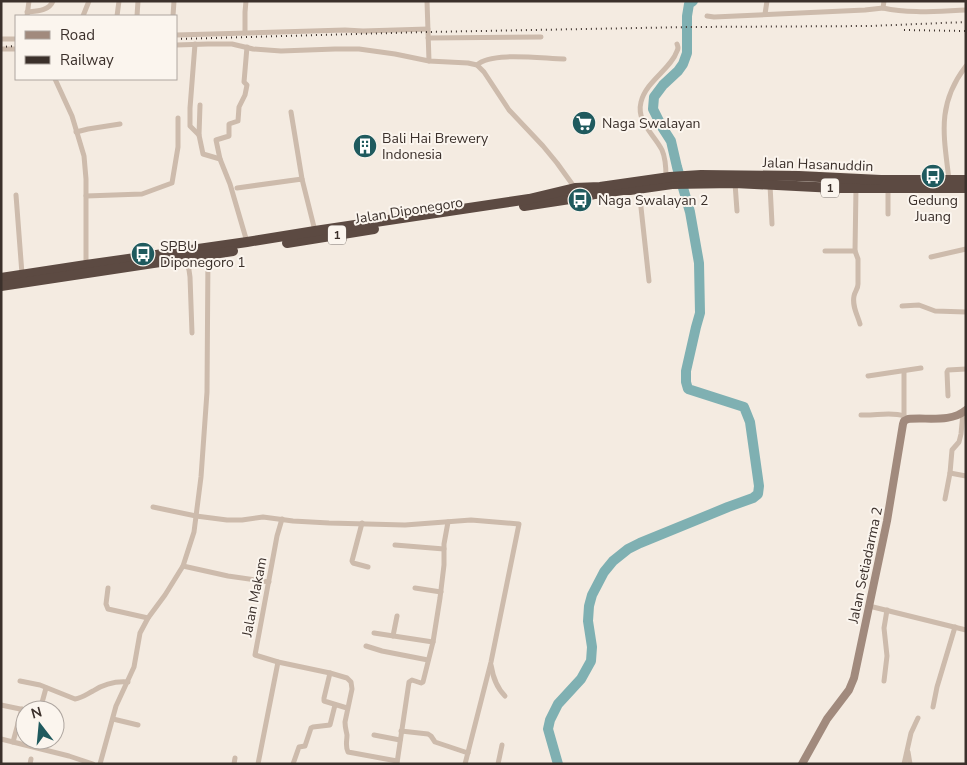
<svg xmlns="http://www.w3.org/2000/svg" width="967" height="765" viewBox="0 0 967 765" font-family="'Nunito Sans',sans-serif">
  <style>
    .lines { fill: none; stroke-linecap: round; stroke-linejoin: round }
    .river { stroke: #7fb0b2; stroke-width: 10 }
    .street { stroke: #cdbbac; stroke-width: 5 }
    .secondary { stroke: #a18a7d; stroke-width: 8 }
    .highway { stroke: #5c4a42; stroke-width: 10 }
    .rail { stroke: #3b302b; stroke-width: 2; stroke-dasharray: 1 4; stroke-linecap: butt }
    .labels { text-anchor: middle; stroke-width: 4; stroke-linejoin: round; paint-order: stroke }
    .shield { fill: #fbf5ee; stroke: #756b66; stroke-width: 1 }
    .shield-label { font-size: 12px; font-weight: bold; fill: #3b302b }
    .poi-label { font-size: 14px; fill: #3b302b; stroke: #fbf5ee; text-anchor: start }
    .street-label { font-size: 14px; fill: #3b302b; stroke: #fbf5ee }
  </style>
  <rect width="100%" height="100%" fill="#f4ebe1"/>
  <g class="lines">
    <polyline class="river" points="558,764 548,729 550,720 558,704 581,679 591,661 592,647 588,621 589,606 592,595 604,572 613,561 628,549 640,543 728,507 753,498 758,494 759,486 750,422 744,407 688,389 686,382 686,371 696,327 700,313 699,263 690,212 677,167 671,141 662,127 653,109 654,97 663,85 678,71 683,64 687,53 687,16 689,4 693,1"/>
    <g class="street">
      <polyline points="427,1 429,61"/>
      <path d="M884 1 883 8C910 14 938 11 966 10"/>
      <path d="M27 12C37 11 49 11 53 1"/>
      <polyline points="765,14 767,1"/>
      <polyline points="27,16 29,1"/>
      <polyline points="83,16 89,1"/>
      <polyline points="117,16 119,1"/>
      <polyline points="137,16 138,1"/>
      <polyline points="173,16 174,1"/>
      <polyline points="707,16 714,17 865,10 883,8"/>
      <polyline points="245,33 245,12 246,1"/>
      <polyline points="176,35 345,30 363,31 428,29"/>
      <polyline points="428,38 541,37"/>
      <polyline points="1,39 16,39"/>
      <polyline points="195,44 190,108 190,126 199,135 203,154 220,159 230,184 247,242"/>
      <polyline points="176,45 208,44 232,44 253,49 281,51 335,49 359,49 395,54 429,61 468,63 477,65 484,72 509,110 543,146 557,163 575,188 577,198"/>
      <polyline points="1,49 16,49"/>
      <path d="M477 65C491 51 545 59 564 59"/>
      <polyline points="55,79 72,116 84,156 86,179 86,265"/>
      <polyline points="291,112 302,179"/>
      <polyline points="76,132 88,129 120,124"/>
      <polyline points="199,135 200,105"/>
      <polyline points="220,159 216,140 229,136 229,124 238,121 239,107 245,95 247,85 244,82 247,47"/>
      <path d="M666 177C666 168 666 159 662 150 654 134 636 122 641 102 646 81 671 69 677 51 679 48 678 47 677 44"/>
      <path d="M949 180C944 136 936 105 966 66"/>
      <polyline points="735,183 737,211"/>
      <polyline points="770,185 772,224"/>
      <polyline points="237,188 302,179 315,231"/>
      <path d="M856 188 855 251 858 259V284C858 289 855 291 854 296 852 306 857 314 860 324"/>
      <polyline points="888,188 888,214"/>
      <polyline points="639,189 649,281"/>
      <polyline points="16,195 22,274"/>
      <polyline points="86,196 142,194 172,183 178,147 178,118"/>
      <polyline points="825,251 855,251"/>
      <polyline points="185,257 189,270 190,277 192,333"/>
      <polyline points="931,257 966,249"/>
      <polyline points="902,306 919,305 935,311 966,312"/>
      <polyline points="868,376 921,368"/>
      <polyline points="948,396 947,372 948,370 966,369"/>
      <path d="M861 415C875 416 891 411 904 416"/>
      <polyline points="904,421 904,371"/>
      <polyline points="950,473 966,476"/>
      <polyline points="945,499 950,473 952,450 959,442 961,434 963,413"/>
      <polyline points="153,507 196,516 227,520 242,520 263,517 293,521 329,523 405,525 471,520 519,524 491,662 465,764"/>
      <path d="M282 519 277 536 255 655 278 662 330 673 347 678 351 682 352 689 345 722C345 727 346 730 347 735 347 741 345 746 348 752L397 761"/>
      <polyline points="362,523 352,561 353,563 368,567"/>
      <polyline points="395,545 444,549"/>
      <polyline points="183,566 228,576 269,582"/>
      <polyline points="108,588 106,604 108,609 148,618"/>
      <polyline points="415,588 441,592"/>
      <polyline points="869,606 966,630"/>
      <polyline points="374,633 433,642"/>
      <polyline points="393,636 397,616"/>
      <polyline points="366,646 382,651 428,660"/>
      <path d="M491 665C493 677 496 687 505 696"/>
      <polyline points="330,673 324,698 324,701 347,708"/>
      <path d="M20 681 40 685 75 699C82 698 87 694 93 691 104 684 115 681 128 682"/>
      <polyline points="884,681 887,656 884,628 887,610"/>
      <polyline points="1,705 25,710"/>
      <polyline points="933,707 937,687 955,627"/>
      <polyline points="40,710 46,688"/>
      <polyline points="113,719 138,725"/>
      <polyline points="401,731 428,734 431,736 435,742 468,753"/>
      <polyline points="374,735 400,740"/>
      <polyline points="1,739 69,756 93,764"/>
      <polyline points="13,742 22,709"/>
      <polyline points="908,752 910,764"/>
      <polyline points="397,763 409,682 412,680 421,683 423,682 433,642 440,598 444,565 444,544 448,522"/>
      <polyline points="30,764 31,759"/>
      <polyline points="100,764 116,706 134,667 140,633 148,618 165,595 183,566 194,532 201,477 207,392 208,253"/>
      <polyline points="234,764 235,758"/>
      <polyline points="258,764 278,662"/>
      <polyline points="293,764 299,747 305,746 311,728 313,727 330,725 335,705"/>
      <polyline points="498,764 502,745"/>
      <polyline points="904,764 911,733 918,718"/>
    </g>
    <path class="secondary" d="M802 764 827 719 849 690 854 678 887 521 903 424 904 421 908 419C926 417 951 423 966 410"/>
    <g class="highway">
      <polyline points="524,206 583,197 595,194 623,190 630,190 672,184 735,183 835,188 966,188"/>
      <polyline points="287,243 374,229"/>
      <polyline points="1,278 86,265 247,242 315,231 529,199 575,188 600,187 670,177 701,175 799,176 881,180 966,180"/>
      <polyline points="1,286 233,251"/>
    </g>
    <g class="rail">
      <polyline points="904,30 966,31"/>
      <polyline points="176,39 428,32 690,27 870,26 966,22"/>
      <polyline points="1,47 16,46"/>
    </g>
  </g>
  <defs>
    <g id="supermarket-disc" transform="scale(1.25)"><circle r="9.5" fill="#1f5a5e" stroke="#fbf5ee"/><path d="M-6-5.5h2.5l.6 2H6L4.5 2H-2.5L-4.4-4H-6ZM-1.5 3.2a1.3 1.3 0 1 0 .1 0ZM3 3.2a1.3 1.3 0 1 0 .1 0Z" fill="#fff"/></g>
    <g id="building-disc" transform="scale(1.25)"><circle r="9.5" fill="#1f5a5e" stroke="#fbf5ee"/><path d="M-4-6H4V6H1V3H-1V6H-4ZM-2.5-4.3h1.7v1.8h-1.7ZM.8-4.3h1.7v1.8H.8ZM-2.5-1h1.7V.8h-1.7ZM.8-1h1.7V.8H.8Z" fill="#fff"/></g>
    <g id="bus-disc" transform="scale(1.25)"><circle r="9.5" fill="#1f5a5e" stroke="#fbf5ee"/><path d="M-5-6H5V4H4V6H2V4H-2V6H-4V4H-5ZM-3.5-4V0h7V-4ZM-3.5 1.2v1.5H-2V1.2ZM2 1.2v1.5H3.5V1.2Z" fill="#fff"/></g>
  </defs>
  <g fill-rule="evenodd">
    <use href="#supermarket-disc" x="584" y="123"/>
    <use href="#building-disc" x="365" y="146"/>
    <use href="#bus-disc" x="933" y="176"/>
    <use href="#bus-disc" x="580" y="200"/>
    <use href="#bus-disc" x="143" y="254"/>
  </g>
  <g class="labels">
    <g class="shield">
      <rect x="821" y="178.5" width="18" height="19" rx="4"/>
      <rect x="328" y="225.5" width="18" height="19" rx="4"/>
    </g>
    <g class="shield-label">
      <text x="830" y="192">1</text>
      <text x="337" y="239">1</text>
    </g>
    <g class="poi-label">
      <text x="602" y="128">Naga Swalayan</text>
      <text x="382" y="143">Bali Hai Brewery<tspan x="382" dy="16">Indonesia</tspan></text>
      <text x="598" y="205">Naga Swalayan 2</text>
      <text x="933" y="205" text-anchor="middle">Gedung<tspan x="933" dy="16">Juang</tspan></text>
      <text x="160" y="251">SPBU<tspan x="160" dy="16">Diponegoro 1</tspan></text>
    </g>
    <g class="street-label">
      <text transform="translate(818 164) rotate(2)" y="5">Jalan Hasanuddin</text>
      <text transform="translate(409 210) rotate(-9)" y="5">Jalan Diponegoro</text>
      <text transform="translate(865 565) rotate(-78)" y="5">Jalan Setiadarma 2</text>
      <text transform="translate(254 597) rotate(-79)" y="5">Jalan Makam</text>
    </g>
  </g>
  <rect width="967" height="765" fill="none" stroke="#3b302b" stroke-width="5"/>
  <rect x="15" y="15" width="162" height="65" fill="#fbf5ee" stroke="#aea6a0"/>
  <rect x="25" y="31" width="25" height="8" fill="#a18a7d" stroke="#aea6a0"/>
  <text x="60" y="40" font-size="15" fill="#3b302b">Road</text>
  <rect x="25" y="56" width="25" height="8" fill="#3b302b" stroke="#aea6a0"/>
  <text x="60" y="65" font-size="15" fill="#3b302b">Railway</text>
  <g transform="translate(40 725) rotate(344)"><circle r="24" fill="#fbf5ee" stroke="#aea6a0"/>
  <path d="M0-4L9 19L0 12L-9 19Z" fill="#1f5a5e"/>
  <text y="-8" font-size="14" font-weight="bold" text-anchor="middle" fill="#3b302b">N</text>
  </g>
</svg>
